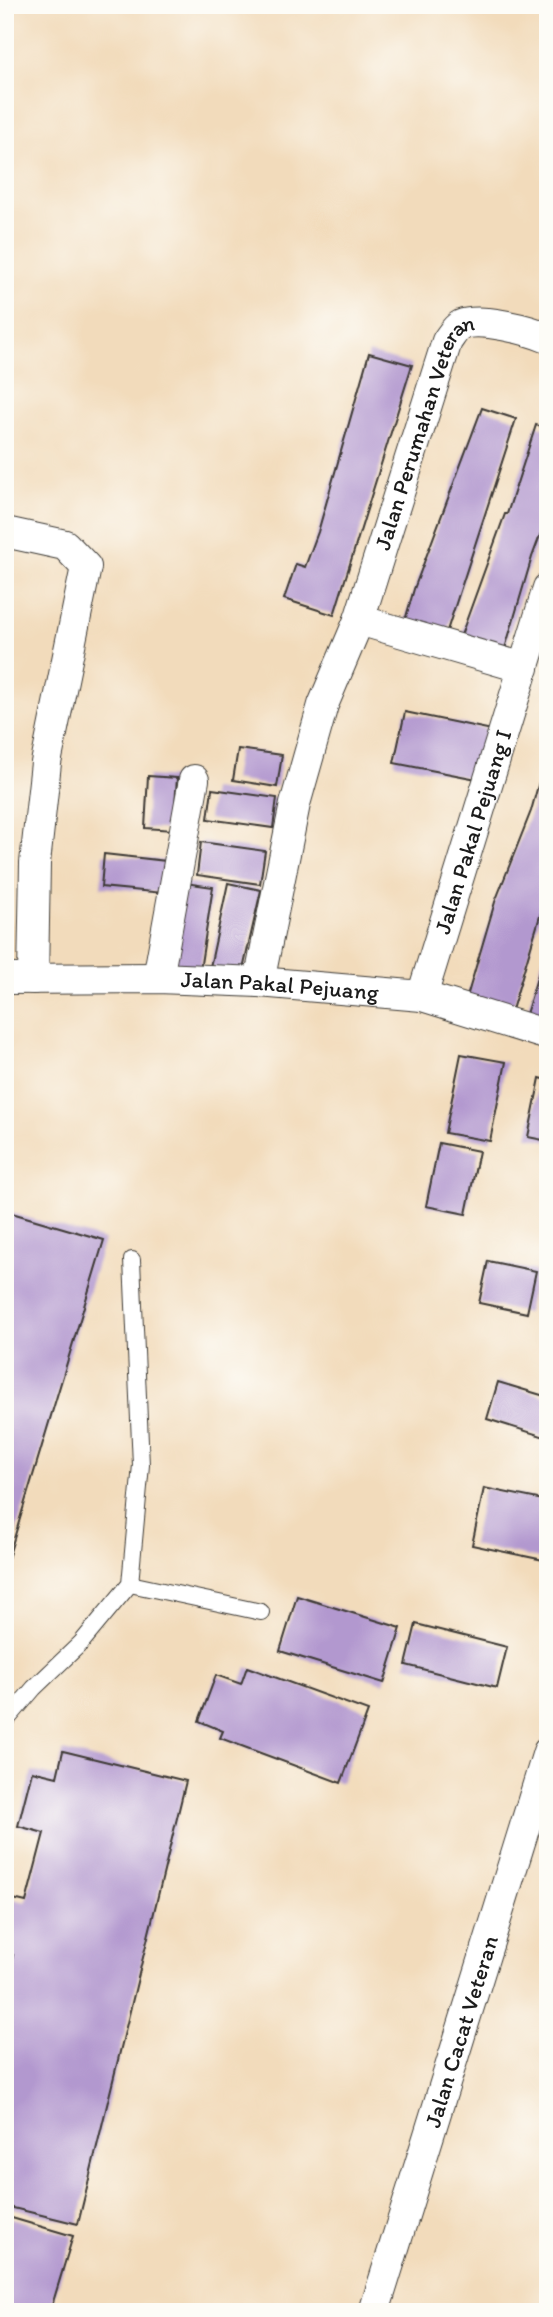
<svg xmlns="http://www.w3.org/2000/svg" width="553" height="2317" viewBox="0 0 553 2317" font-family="Itim,sans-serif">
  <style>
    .building { fill: #b298cf }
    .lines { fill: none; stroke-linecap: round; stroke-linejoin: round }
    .lane-casing { stroke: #3c3934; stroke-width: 18 }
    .street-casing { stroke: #3c3934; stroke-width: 32 }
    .lane { stroke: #fff; stroke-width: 16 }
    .street { stroke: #fff; stroke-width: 30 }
    .labels { text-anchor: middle; stroke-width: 5; stroke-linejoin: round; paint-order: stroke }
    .street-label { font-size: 23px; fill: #1c1c1c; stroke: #fdfcf7 }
  </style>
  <rect width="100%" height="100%" fill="#fdfcf7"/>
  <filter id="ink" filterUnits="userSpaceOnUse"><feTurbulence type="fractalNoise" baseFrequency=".0143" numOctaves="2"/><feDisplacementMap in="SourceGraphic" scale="14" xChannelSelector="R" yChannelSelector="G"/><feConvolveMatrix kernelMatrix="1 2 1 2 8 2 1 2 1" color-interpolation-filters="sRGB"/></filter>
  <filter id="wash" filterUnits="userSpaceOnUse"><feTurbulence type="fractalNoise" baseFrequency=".00686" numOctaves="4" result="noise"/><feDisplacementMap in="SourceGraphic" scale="28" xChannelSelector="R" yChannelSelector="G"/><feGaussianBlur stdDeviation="1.57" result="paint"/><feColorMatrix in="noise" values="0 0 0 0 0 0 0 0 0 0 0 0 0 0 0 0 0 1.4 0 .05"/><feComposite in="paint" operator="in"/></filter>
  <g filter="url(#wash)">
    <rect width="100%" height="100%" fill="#f2dbbb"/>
    <g id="blocks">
      <g class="building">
        <polygon points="369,353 412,365 334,615 284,599 296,564 305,567 318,532"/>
        <polygon points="482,408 516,419 445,637 404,624 414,589"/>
        <polygon points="536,425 548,429 548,514 532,557 504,652 460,638 505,514 507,514"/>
        <polygon points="405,712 497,731 487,781 394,763"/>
        <polygon points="238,749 282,755 277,787 233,780"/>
        <polygon points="547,753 548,889 512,1010 467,997 495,902 531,811"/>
        <polygon points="148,776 177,778 173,830 145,828"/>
        <polygon points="212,789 277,798 273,828 208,819"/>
        <polygon points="201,842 265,851 260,884 197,875"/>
        <polygon points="104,854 166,861 163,893 101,887"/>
        <polygon points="185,883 213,887 200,970 172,966"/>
        <polygon points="228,883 261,890 242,974 210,967"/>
        <polygon points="547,945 548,945 548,1020 526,1014"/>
        <polygon points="461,1054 506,1062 490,1141 445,1133"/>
        <polygon points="540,1078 548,1080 548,1141 528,1137"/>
        <polygon points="439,1143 479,1151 466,1214 426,1206"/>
        <polygon points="5,1211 104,1240 6,1565 5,1565"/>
        <polygon points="488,1261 536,1271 527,1313 479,1303"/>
        <polygon points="498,1382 548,1397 548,1438 487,1419"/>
        <polygon points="484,1488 548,1501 548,1561 472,1545"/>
        <polygon points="297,1596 401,1628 384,1683 280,1651"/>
        <polygon points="416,1624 507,1647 497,1688 406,1665"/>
        <polygon points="247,1667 368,1711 341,1783 220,1738 223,1731 199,1721 216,1675 241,1684"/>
        <polygon points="63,1751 186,1781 78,2224 5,2206 5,1989 13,1955 5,1953 5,1897 26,1902 44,1833 18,1826 32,1771 57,1777"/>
        <polygon points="5,2216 73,2236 50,2312 5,2312"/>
      </g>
    </g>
  </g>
  <g filter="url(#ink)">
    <use href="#blocks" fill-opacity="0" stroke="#3c3934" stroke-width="2"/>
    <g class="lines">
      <g class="lane-casing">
        <g id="lane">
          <polyline points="130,1584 261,1612"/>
          <polyline points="5,1722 34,1688 81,1643 130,1584 141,1465 132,1260"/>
        </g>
      </g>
      <g class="street-casing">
        <g id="street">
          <polyline points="5,532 65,545 86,567 46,763 35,863 33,979"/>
          <polyline points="359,620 524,668"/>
          <polyline points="158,978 194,780"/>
          <path id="s1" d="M5 979 158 978 259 982 422 996 548 1035"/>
          <path id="s2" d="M259 982 295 804 323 705 359 620 447 341C451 336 455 328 461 325 480 317 530 330 548 338"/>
          <path id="s3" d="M422 996 548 588"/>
          <path id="s4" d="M374 2312 548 1752"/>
        </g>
      </g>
      <use href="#lane" class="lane"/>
      <use href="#street" class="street"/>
    </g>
  </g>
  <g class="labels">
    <g class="street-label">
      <text dy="8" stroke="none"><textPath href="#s2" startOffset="578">Jalan Perumahan Veteran</textPath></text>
      <text dy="8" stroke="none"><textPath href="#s3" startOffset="172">Jalan Pakal Pejuang I</textPath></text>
      <text dy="8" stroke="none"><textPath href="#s1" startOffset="275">Jalan Pakal Pejuang</textPath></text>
      <text dy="8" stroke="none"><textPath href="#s4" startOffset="294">Jalan Cacat Veteran</textPath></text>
    </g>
  </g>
  <rect width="553" height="2317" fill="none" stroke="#fdfcf7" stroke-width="28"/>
</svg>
